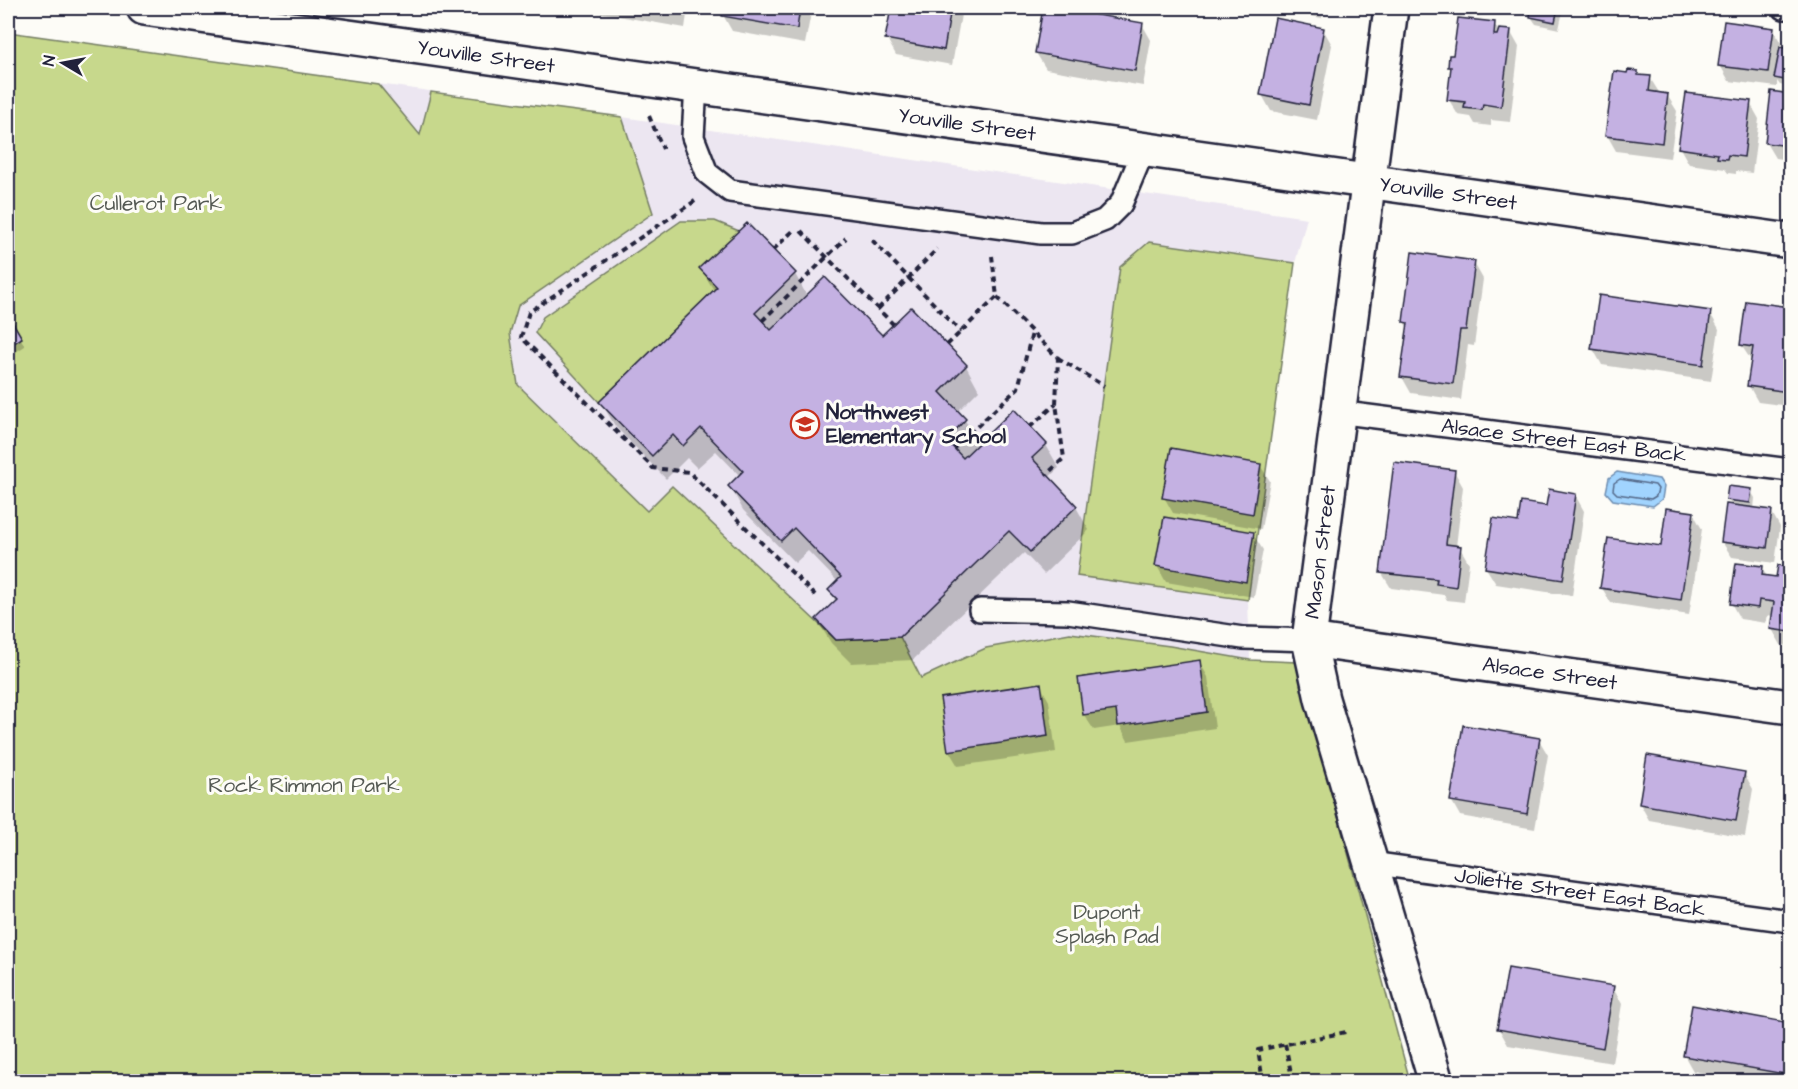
<svg xmlns="http://www.w3.org/2000/svg" width="1798" height="1089" viewBox="0 0 1798 1089" font-family="'Architects Daughter',sans-serif">
  <style>
    .built { fill: #ece6f1 }
    .green { fill: #c7d88c; stroke: #747d64; stroke-width: 1.5 }
    .water { fill: #a1d4fe; stroke: #6e8db0; stroke-width: 1.5 }
    .shadow { fill: #0003 }
    .lines { fill: none; stroke-linecap: round; stroke-linejoin: round }
    .shore { stroke: #556989; stroke-width: 1.5 }
    .building { fill: #c4b1e2; stroke: #22223b; stroke-width: 1.5 }
    .service-casing { stroke: #22223b; stroke-width: 26 }
    .minor-casing { stroke: #22223b; stroke-width: 38 }
    .path { stroke: #22223b; stroke-width: 4; stroke-dasharray: 6 4.5; stroke-linecap: butt }
    .service { stroke: #fdfcf7; stroke-width: 21 }
    .minor { stroke: #fdfcf7; stroke-width: 33 }
    .labels { text-anchor: middle; stroke-width: 6; stroke-linejoin: round; paint-order: stroke }
    .street-label { font-size: 21px; fill: #22223b; stroke: #fdfcf7 }
    .park-label { font-size: 21px; fill: #545953; stroke: #fdfcf7 }
    .poi-label { font-size: 21px; font-weight: bold; fill: #22223b; stroke: #fdfcf7; text-anchor: start }
  </style>
  <rect width="100%" height="100%" fill="#fdfcf7"/>
  <filter id="ink" filterUnits="userSpaceOnUse"><feTurbulence type="fractalNoise" baseFrequency=".0167" numOctaves="2"/><feDisplacementMap in="SourceGraphic" scale="12" xChannelSelector="R" yChannelSelector="G"/><feConvolveMatrix kernelMatrix="1 2 1 2 8 2 1 2 1" color-interpolation-filters="sRGB"/></filter>
  <g filter="url(#ink)">
    <polygon class="built" points="378,84 622,117 1307,218 1295,263 1248,600 1250,660 1170,646 1070,633 915,764 345,366 420,136"/>
    <g class="green">
      <polygon points="8,32 378,84 420,135 431,92 622,117 653,213 518,306 510,333 518,385 647,511 672,486 836,640 900,637 921,678 986,648 1070,633 1170,646 1250,660 1296,662 1410,1081 8,1082"/>
      <polygon points="681,221 715,221 739,231 717,287 599,402 535,333 543,317"/>
      <polygon points="1149,242 1295,263 1248,600 1077,576 1120,267"/>
    </g>
    <polygon class="water" points="1617,472 1659,479 1664,487 1662,499 1653,506 1613,500 1606,492 1609,478"/>
    <g class="shadow">
      <polygon points="543,8 570,8 569,12"/>
      <polygon points="593,8 688,8 685,28 596,12"/>
      <polygon points="725,8 812,8 805,44 732,31 723,15"/>
      <polygon points="892,8 957,8 961,15 952,65 896,55 887,39"/>
      <polygon points="1044,8 1142,24 1151,40 1143,86 1046,69 1036,53"/>
      <polygon points="1276,8 1323,8 1322,18 1278,10"/>
      <polygon points="1533,8 1561,8 1563,11 1559,29 1536,24 1531,17"/>
      <polygon points="1494,24 1498,30 1510,31 1519,47 1510,122 1491,120 1491,126 1475,124 1471,117 1458,115 1449,100 1452,72 1449,66 1455,57"/>
      <polygon points="1323,29 1332,45 1317,120 1271,111 1262,95"/>
      <polygon points="1773,29 1782,45 1781,49 1790,50 1790,87 1780,85 1777,81 1777,87 1729,81 1720,65"/>
      <polygon points="1637,72 1640,76 1650,78 1660,94 1667,95 1677,111 1670,158 1616,151 1607,135 1628,75"/>
      <polygon points="1773,93 1790,95 1790,160 1775,158 1766,143"/>
      <polygon points="1750,103 1759,119 1752,173 1736,171 1736,174 1728,173 1725,169 1689,164 1680,148"/>
      <polygon points="1474,263 1483,279 1474,346 1468,345 1461,400 1411,393 1402,377 1409,330 1404,322"/>
      <polygon points="701,269 795,274 807,296 882,337 911,309 966,366 979,390 957,412 965,420 979,445 1046,445 1059,468 1048,478 1076,507 1089,530 1044,574 1024,553 913,660 851,663 831,643 817,620 836,602 830,590 838,582 808,551 795,563 743,510 730,486 740,476 716,451 697,468 687,458 666,479 615,426 601,402 715,292"/>
      <polygon points="1748,302 1790,309 1790,406 1758,402 1749,386 1752,361 1751,360 1741,345"/>
      <polygon points="1710,313 1719,329 1711,381 1602,365 1593,349"/>
      <polygon points="8,317 25,346 8,357"/>
      <polygon points="1260,465 1270,481 1261,529 1173,513 1164,497"/>
      <polygon points="1454,471 1463,487 1456,547 1460,548 1469,563 1464,602 1447,600 1444,595 1391,588 1381,572"/>
      <polygon points="1751,491 1755,498 1754,509 1771,511 1780,527 1775,563 1732,557 1722,542 1732,506 1728,499"/>
      <polygon points="1575,495 1584,511 1572,596 1496,584 1486,568 1519,524"/>
      <polygon points="1693,513 1702,529 1689,615 1611,603 1602,588 1662,548"/>
      <polygon points="1253,534 1263,550 1254,597 1166,582 1157,566"/>
      <polygon points="1762,568 1767,577 1777,579 1788,568 1790,572 1790,646 1781,645 1772,629 1773,616 1768,615 1766,623 1740,619 1731,603"/>
      <polygon points="1199,661 1208,677 1215,728 1128,741 1120,726 1094,730 1084,715"/>
      <polygon points="1040,685 1049,701 1056,752 958,766 949,751"/>
      <polygon points="1539,740 1548,755 1535,829 1460,816 1451,800"/>
      <polygon points="1744,773 1753,789 1745,837 1649,820 1640,804"/>
      <polygon points="1613,988 1622,1004 1612,1063 1508,1045 1499,1029"/>
      <polygon points="1693,1007 1790,1024 1790,1082 1752,1082 1693,1071 1684,1055"/>
    </g>
    <g class="lines">
      <polygon class="shore" points="1620,479 1655,485 1658,489 1656,496 1651,499 1617,494 1613,490 1614,483"/>
    </g>
    <g class="building">
      <polygon points="647,8 677,8 676,13"/>
      <polygon points="723,8 800,8 797,29 722,16"/>
      <polygon points="891,8 951,8 944,50 885,39"/>
      <polygon points="1043,8 1058,8 1143,23 1135,71 1035,53"/>
      <polygon points="1531,8 1558,8 1555,22 1530,17"/>
      <polygon points="1275,18 1324,28 1309,105 1260,95"/>
      <polygon points="1458,18 1495,22 1494,35 1497,35 1499,29 1511,30 1501,107 1483,104 1482,110 1464,108 1465,102 1447,100 1451,67 1448,67 1449,55 1453,55"/>
      <polygon points="1724,21 1774,28 1768,72 1718,66"/>
      <polygon points="1780,47 1790,49 1790,81 1774,78"/>
      <polygon points="1628,70 1638,71 1638,75 1651,76 1649,91 1668,94 1662,143 1605,136 1614,71 1627,73"/>
      <polygon points="1771,91 1790,94 1790,146 1765,143"/>
      <polygon points="1686,93 1751,101 1744,157 1728,155 1727,159 1717,158 1718,154 1678,148"/>
      <polygon points="747,223 796,273 755,313 771,330 825,277 882,335 911,307 967,365 940,392 966,419 946,440 963,458 1014,409 1047,444 1032,458 1077,506 1030,552 1009,531 900,637 836,640 816,619 837,599 828,590 841,577 794,528 781,541 728,486 743,471 701,428 683,446 673,435 652,456 599,402 717,287 699,268"/>
      <polygon points="1412,252 1475,261 1466,330 1460,330 1453,384 1400,377 1408,323 1403,322"/>
      <polygon points="1599,295 1711,311 1703,365 1591,349"/>
      <polygon points="1746,301 1790,307 1790,377 1788,392 1747,386 1753,347 1740,345"/>
      <polygon points="8,314 22,338 8,347"/>
      <polygon points="1171,448 1261,464 1253,514 1162,498"/>
      <polygon points="1394,462 1455,470 1446,544 1461,546 1456,587 1436,584 1437,579 1380,573"/>
      <polygon points="1728,486 1752,489 1750,503 1726,500"/>
      <polygon points="1549,489 1576,494 1563,580 1485,568 1493,518 1518,522 1521,502 1546,506"/>
      <polygon points="1726,504 1772,510 1767,548 1721,542"/>
      <polygon points="1666,508 1694,512 1681,600 1600,588 1608,538 1661,546"/>
      <polygon points="1164,517 1254,532 1246,582 1155,566"/>
      <polygon points="1736,563 1763,566 1762,575 1776,577 1778,565 1789,567 1788,576 1790,576 1790,632 1770,629 1774,602 1759,600 1758,608 1730,604"/>
      <polygon points="1200,660 1207,712 1118,726 1116,710 1083,715 1078,678"/>
      <polygon points="1041,683 1048,736 948,751 940,698"/>
      <polygon points="1463,725 1540,738 1527,814 1450,801"/>
      <polygon points="1647,755 1745,772 1736,821 1639,804"/>
      <polygon points="1508,968 1614,986 1603,1048 1497,1029"/>
      <polygon points="1692,1005 1790,1023 1790,1075 1683,1056"/>
    </g>
    <g class="lines">
      <g class="service-casing">
        <g id="service">
          <polyline points="1784,8 1790,8"/>
          <polyline points="696,86 693,137 707,173 730,191 1041,233 1072,233 1105,220 1121,204 1144,149"/>
          <polyline points="1337,412 1790,470"/>
          <polyline points="980,610 1068,612 1243,638 1309,640"/>
          <polyline points="1370,863 1790,921"/>
        </g>
      </g>
      <g class="minor-casing">
        <g id="minor">
          <polyline points="144,8 1790,241"/>
          <polyline points="1391,8 1309,640 1322,699 1436,1082"/>
          <polyline points="1309,640 1790,707"/>
        </g>
      </g>
      <g class="path">
        <polyline points="649,116 663,149"/>
        <polyline points="695,201 529,312 521,337 653,468 689,472 815,595"/>
        <polyline points="801,231 893,324"/>
        <polyline points="872,240 961,332"/>
        <polyline points="773,250 793,231"/>
        <polyline points="997,297 1058,358 1056,404 1064,458 1046,475"/>
        <polyline points="878,309 937,249"/>
        <polyline points="762,321 846,238"/>
        <polyline points="947,345 997,297 992,256"/>
        <polyline points="1058,358 1104,386"/>
        <polyline points="1030,427 1056,404"/>
        <polyline points="954,448 1018,388 1032,333"/>
        <polyline points="1285,1044 1293,1082"/>
        <polyline points="1263,1082 1258,1050 1346,1032"/>
      </g>
      <use href="#service" class="service"/>
      <use href="#minor" class="minor"/>
    </g>
  </g>
  <defs>
    <g id="school-ring" transform="scale(1.5)"><circle r="9.5" fill="#fdfcf7" stroke="#c8321e" stroke-width="1.5"/><path d="M0-5L7-2L0 1L-7-2ZM-4 1L0 2.5L4 1V4Q0 6-4 4Z" fill="#c8321e"/></g>
  </defs>
  <g fill-rule="evenodd">
    <use href="#school-ring" x="805" y="424"/>
  </g>
  <g class="labels">
    <g class="street-label">
      <text transform="translate(486 56) rotate(8)" y="7">Youville Street</text>
      <text transform="translate(967 124) rotate(8)" y="7">Youville Street</text>
      <text transform="translate(1448 193) rotate(8)" y="7">Youville Street</text>
      <text transform="translate(1564 440) rotate(7)" y="7">Alsace Street East Back</text>
      <text transform="translate(1320 552) rotate(-83)" y="7">Mason Street</text>
      <text transform="translate(1550 673) rotate(8)" y="7">Alsace Street</text>
      <text transform="translate(1580 892) rotate(8)" y="7">Joliette Street East Back</text>
    </g>
    <g class="park-label">
      <text x="156" y="210">Cullerot Park</text>
      <text x="304" y="792">Rock Rimmon Park</text>
      <text x="1107" y="919">Dupont<tspan x="1107" dy="24">Splash Pad</tspan></text>
    </g>
    <g class="poi-label">
      <text x="826" y="419">Northwest<tspan x="826" dy="24">Elementary School</tspan></text>
    </g>
  </g>
  <rect width="1798" height="1089" fill="none" stroke="#fdfcf7" stroke-width="30"/>
  <rect x="15" y="15" width="1768" height="1059" fill="none" stroke="#22223b" stroke-width="2" filter="url(#ink)"/>
  <g transform="translate(63 63) rotate(280)" stroke="#fdfcf7" stroke-width="4.5" paint-order="stroke">
  <path d="M0-4.5L10 22L0 15L-10 22Z" fill="#22223b"/>
  <text y="-9" font-size="16" font-weight="bold" text-anchor="middle" fill="#22223b">N</text>
  </g>
</svg>
